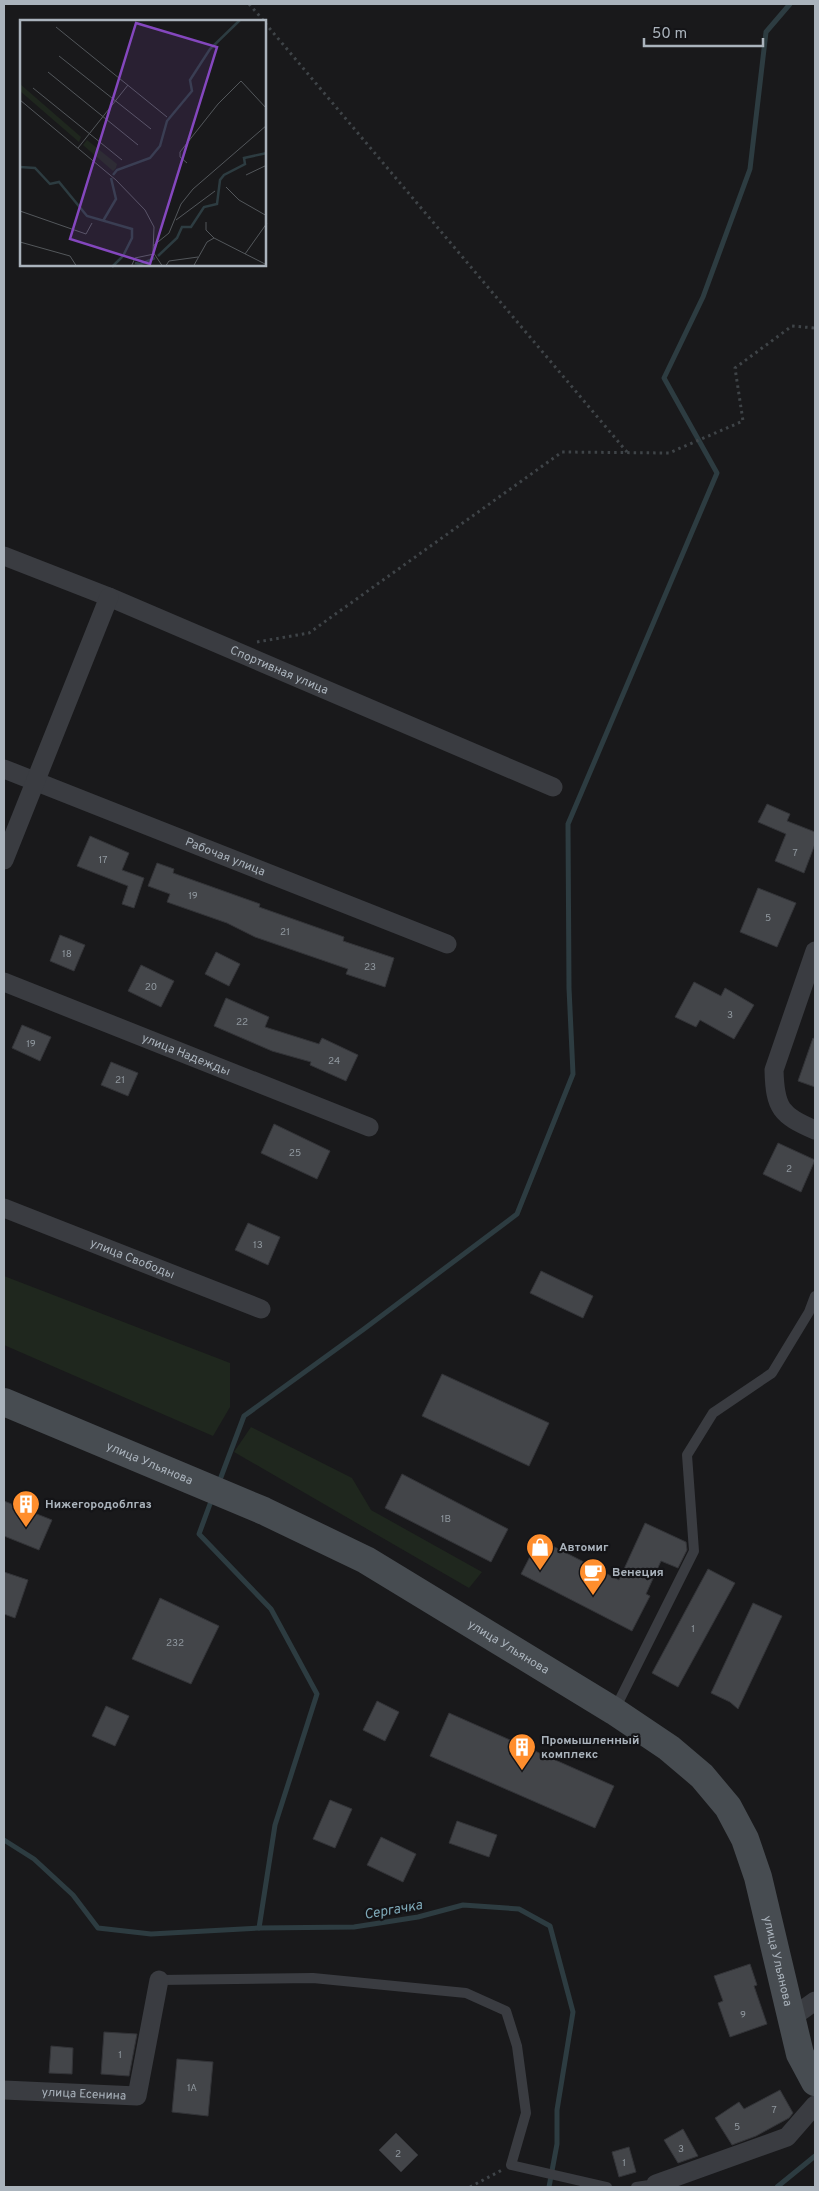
<svg xmlns="http://www.w3.org/2000/svg" width="819" height="2191" viewBox="0 0 819 2191" font-family="Overpass,sans-serif">
  <style>
    .green { fill: #1f271e }
    .lines { fill: none; stroke-linecap: round; stroke-linejoin: round }
    .stream { stroke: #2d3c41; stroke-width: 5 }
    .building { fill: #434549; stroke: #333438 }
    .path { stroke: #3f4448; stroke-width: 3; stroke-dasharray: 2.5 4; stroke-linecap: butt }
    .lane { stroke: #3a3c41; stroke-width: 10 }
    .street { stroke: #3a3c41; stroke-width: 19 }
    .secondary { stroke: #474c51; stroke-width: 28 }
    .labels { text-anchor: middle; stroke-width: 4.5; stroke-linejoin: round; paint-order: stroke }
    .number-label { font-size: 10px; fill: #90989f }
    .street-label { font-size: 12px; fill: #aab3bc; stroke: #141417 }
    .poi-label { font-size: 12px; font-weight: bold; fill: #aab3bc; stroke: #141417; text-anchor: start }
    .water-label { font-size: 14px; font-style: italic; fill: #7faab9; stroke: #141417 }
    .inset-river { fill: none; stroke: #2d3c41; stroke-width: 2.5 }
    .inset-road { fill: none; stroke: #53575b; stroke-width: 1 }
    .view { fill: #8447be; fill-opacity: 0.15; stroke: #8447be; stroke-width: 2.5 }
    .inset-edge { fill: none; stroke: #aab3bc; stroke-width: 2.5 }
  </style>
  <rect width="100%" height="100%" fill="#19191b"/>
  <g class="green">
    <polygon points="4,1276 230,1363 230,1407 213,1436 4,1345"/>
    <polygon points="251,1427 352,1478 371,1510 482,1572 469,1588 234,1452"/>
  </g>
  <g class="lines">
    <g class="stream">
      <polyline points="221,1477 244,1416 364,1329 517,1214 573,1074 569,988 568,824 717,473 664,378 703,297 750,169 766,32 790,4"/>
      <polyline points="210,1504 199,1534 271,1609 317,1694 275,1825 259,1928"/>
      <polyline points="4,1840 34,1859 73,1895 98,1928 151,1934 259,1928 354,1927 418,1917 463,1905 519,1909 550,1926 573,2012 557,2110 557,2144 549,2187"/>
      <polyline points="777,2187 815,2156"/>
    </g>
  </g>
  <g class="building">
    <polygon points="767,804 790,814 787,821 815,832 815,844 804,873 775,861 786,834 758,822"/>
    <polygon points="90,836 129,853 122,870 144,878 134,908 122,904 128,886 77,866"/>
    <polygon points="157,863 174,869 173,873 260,904 259,907 344,937 343,941 394,958 385,987 346,974 348,969 255,937 227,923 167,902 170,894 148,886"/>
    <polygon points="758,888 796,903 777,947 740,932"/>
    <polygon points="60,935 85,945 74,971 50,961"/>
    <polygon points="216,952 240,964 229,986 205,974"/>
    <polygon points="141,965 174,981 161,1007 128,991"/>
    <polygon points="694,982 721,996 725,988 754,1005 734,1039 700,1020 696,1027 675,1017"/>
    <polygon points="226,998 269,1017 265,1027 319,1044 322,1038 358,1055 346,1081 310,1065 311,1062 272,1051 214,1026"/>
    <polygon points="22,1025 51,1037 40,1061 12,1048"/>
    <polygon points="813,1038 815,1039 815,1087 798,1081"/>
    <polygon points="111,1062 138,1073 128,1096 101,1085"/>
    <polygon points="274,1124 330,1151 317,1179 261,1153"/>
    <polygon points="778,1143 815,1160 801,1192 763,1174"/>
    <polygon points="248,1223 280,1237 268,1265 235,1250"/>
    <polygon points="541,1271 593,1296 583,1318 530,1293"/>
    <polygon points="442,1374 549,1423 529,1466 422,1416"/>
    <polygon points="402,1474 508,1529 491,1562 385,1508"/>
    <polygon points="4,1501 52,1520 39,1550 4,1536"/>
    <polygon points="645,1523 686,1542 687,1550 678,1568 661,1561 646,1594 650,1596 632,1631 521,1574 539,1539 619,1580"/>
    <polygon points="708,1569 735,1583 678,1687 652,1673"/>
    <polygon points="4,1572 28,1580 15,1618 4,1614"/>
    <polygon points="160,1598 219,1626 191,1684 132,1659"/>
    <polygon points="753,1603 782,1616 738,1709 730,1702 711,1693"/>
    <polygon points="377,1701 399,1712 385,1741 363,1730"/>
    <polygon points="106,1706 129,1716 115,1746 92,1736"/>
    <polygon points="449,1713 614,1786 595,1828 430,1756"/>
    <polygon points="330,1800 352,1809 335,1848 313,1839"/>
    <polygon points="457,1821 497,1835 489,1857 449,1843"/>
    <polygon points="381,1837 416,1854 403,1882 367,1865"/>
    <polygon points="750,1964 757,1985 754,1986 767,2024 730,2037 718,2003 723,2001 714,1976"/>
    <polygon points="104,2032 137,2034 129,2076 101,2074"/>
    <polygon points="51,2046 73,2048 72,2074 49,2073"/>
    <polygon points="177,2059 213,2062 208,2116 172,2112"/>
    <polygon points="780,2090 793,2113 789,2118 756,2136 732,2145 715,2118 739,2102 744,2109"/>
    <polygon points="683,2129 698,2156 678,2163 664,2140"/>
    <polygon points="396,2133 418,2155 401,2172 379,2150"/>
    <polygon points="629,2147 636,2172 619,2177 612,2152"/>
  </g>
  <g class="lines">
    <g class="path">
      <polyline points="249,4 264,21"/>
      <polyline points="265,23 627,452"/>
      <polyline points="257,642 309,633 562,452 669,453 743,421 735,368 792,326 815,328"/>
      <polyline points="470,2187 502,2170"/>
    </g>
    <g class="lane">
      <polyline points="614,1711 694,1551 687,1455 713,1413 772,1373 809,1312 815,1296"/>
      <polyline points="159,1980 313,1978 466,1993 506,2011 517,2046 526,2113 511,2165 607,2187"/>
      <polyline points="636,2187 656,2184"/>
    </g>
    <g class="street">
      <path id="s1" d="M4 556 109 597 553 787"/>
      <path id="s2" d="M4 769 447 944"/>
      <polyline points="4,860 109,597"/>
      <path d="M815 951 774 1070C775 1109 781 1115 815 1130"/>
      <path id="s3" d="M4 982 369 1127"/>
      <path id="s4" d="M4 1208 261 1309"/>
      <polyline points="790,2019 815,2001"/>
      <path id="s5" d="M4 2090 137 2096 159 1980"/>
      <polyline points="656,2187 656,2184 787,2137 815,2105"/>
    </g>
    <path class="secondary" id="s6" d="M4 1402 264 1511 366 1560 614 1711 669 1748 702 1776 728 1807 745 1839 758 1877 800 2054 815 2082"/>
  </g>
  <defs>
    <g id="building-pin" transform="scale(1.4375)"><path d="M0 17L-7.5 6A9.5 9.5 0 1 1 7.5 6Z" fill="#ff8e2d" stroke="#141417"/><path d="M-4-6H4V6H1V3H-1V6H-4ZM-2.5-4.3h1.7v1.8h-1.7ZM.8-4.3h1.7v1.8H.8ZM-2.5-1h1.7V.8h-1.7ZM.8-1h1.7V.8H.8Z" fill="#fff"/></g>
    <g id="shop-pin" transform="scale(1.4375)"><path d="M0 17L-7.5 6A9.5 9.5 0 1 1 7.5 6Z" fill="#ff8e2d" stroke="#141417"/><path d="M-5-2.5h2.3a2.7 3.5 0 0 1 5.4 0H5L5.5 6h-11ZM-1.5-2.5h3a1.5 2.3 0 0 0-3 0Z" fill="#fff"/></g>
    <g id="cafe-pin" transform="scale(1.4375)"><path d="M0 17L-7.5 6A9.5 9.5 0 1 1 7.5 6Z" fill="#ff8e2d" stroke="#141417"/><path d="M-5.5-4.5H6V0H3Q3 3.5 0 3.5H-2.5Q-5.5 3.5-5.5 0ZM3-3.2v2h1.7v-2ZM-6 4.5H4V6H-6Z" fill="#fff"/></g>
  </defs>
  <g fill-rule="evenodd">
    <use href="#building-pin" x="26" y="1504"/>
    <use href="#shop-pin" x="540" y="1547"/>
    <use href="#cafe-pin" x="593" y="1572"/>
    <use href="#building-pin" x="522" y="1747"/>
  </g>
  <g class="labels">
    <g class="number-label">
      <text x="795" y="856">7</text>
      <text x="103" y="863">17</text>
      <text x="193" y="899">19</text>
      <text x="768" y="921">5</text>
      <text x="285" y="935">21</text>
      <text x="67" y="957">18</text>
      <text x="370" y="970">23</text>
      <text x="151" y="990">20</text>
      <text x="730" y="1018">3</text>
      <text x="242" y="1025">22</text>
      <text x="31" y="1047">19</text>
      <text x="334" y="1064">24</text>
      <text x="120" y="1083">21</text>
      <text x="295" y="1156">25</text>
      <text x="789" y="1172">2</text>
      <text x="258" y="1248">13</text>
      <text x="446" y="1522">1В</text>
      <text x="693" y="1632">1</text>
      <text x="175" y="1646">232</text>
      <text x="743" y="2018">9</text>
      <text x="120" y="2058">1</text>
      <text x="192" y="2091">1А</text>
      <text x="774" y="2113">7</text>
      <text x="737" y="2130">5</text>
      <text x="681" y="2152">3</text>
      <text x="398" y="2157">2</text>
      <text x="624" y="2166">1</text>
    </g>
    <g class="street-label">
      <text dy="4" stroke="none"><textPath href="#s1" startOffset="298">Спортивная улица</textPath></text>
      <text dy="4" stroke="none"><textPath href="#s2" startOffset="238">Рабочая улица</textPath></text>
      <text dy="4" stroke="none"><textPath href="#s3" startOffset="196">улица Надежды</textPath></text>
      <text dy="4" stroke="none"><textPath href="#s4" startOffset="138">улица Свободы</textPath></text>
      <text dy="4" stroke="none"><textPath href="#s6" startOffset="158">улица Ульянова</textPath></text>
      <text dy="4" stroke="none"><textPath href="#s6" startOffset="562">улица Ульянова</textPath></text>
      <text dy="4" stroke="none"><textPath href="#s6" startOffset="998">улица Ульянова</textPath></text>
      <text dy="4" stroke="none"><textPath href="#s5" startOffset="80">улица Есенина</textPath></text>
    </g>
    <g class="poi-label">
      <text x="45" y="1508">Нижегородоблгаз</text>
      <text x="559" y="1551">Автомиг</text>
      <text x="612" y="1576">Венеция</text>
      <text x="541" y="1744">Промышленный<tspan x="541" dy="14">комплекс</tspan></text>
    </g>
    <g class="water-label">
      <text transform="translate(393 1909) rotate(-10)" y="5">Сергачка</text>
    </g>
  </g>
  <g transform="translate(20 20)">
    <rect width="246" height="246" fill="#19191b"/>
    <path d="M0 64 61 117 59 122 0 71ZM67 120 97 144 96 148 93 151 63 125Z" fill="#1f271e"/>
    <path class="inset-river" d="M0 147 15 148 30 164 39 162 67 196 112 209V218L103 236 92 247M93 155 97 150 130 138 140 126 147 101 172 71 170 60 190 29 220 0M83 201 96 179 91 158M138 236 157 218 162 207H171L184 187 197 184 200 160 204 155 225 144 224 138 247 133M115 243 121 244 135 238"/>
    <path class="inset-road" d="M36 7 147 97M39 36 131 109M28 52 118 125M13 68 102 140M0 80 96 160 125 190 134 207 133 232 143 247M58 128 108 65M167 143 160 137V132L198 84 221 61 247 89M226 155 247 145M206 167 219 180 247 196M0 191 66 214 72 203M156 200 195 171M186 202V210L194 218M0 222 50 236 57 247M133 226 149 213 161 184 173 169 247 105M225 234 247 203M111 247 115 238 134 234M145 247 149 241 178 237M173 247 187 222 194 218 247 245"/>
    <path class="view" d="M116 3 197 27 130 244 50 219Z"/>
    <rect width="246" height="246" class="inset-edge"/>
  </g>
  <rect width="819" height="2191" fill="none" stroke="#aab3bc" stroke-width="10"/>
  <path d="M644 38v8h119v-8" fill="none" stroke="#aab3bc" stroke-width="2.5"/>
  <text x="652" y="38" font-size="15" fill="#aab3bc" stroke="#141417" stroke-width="4" paint-order="stroke">50 m</text>
</svg>
